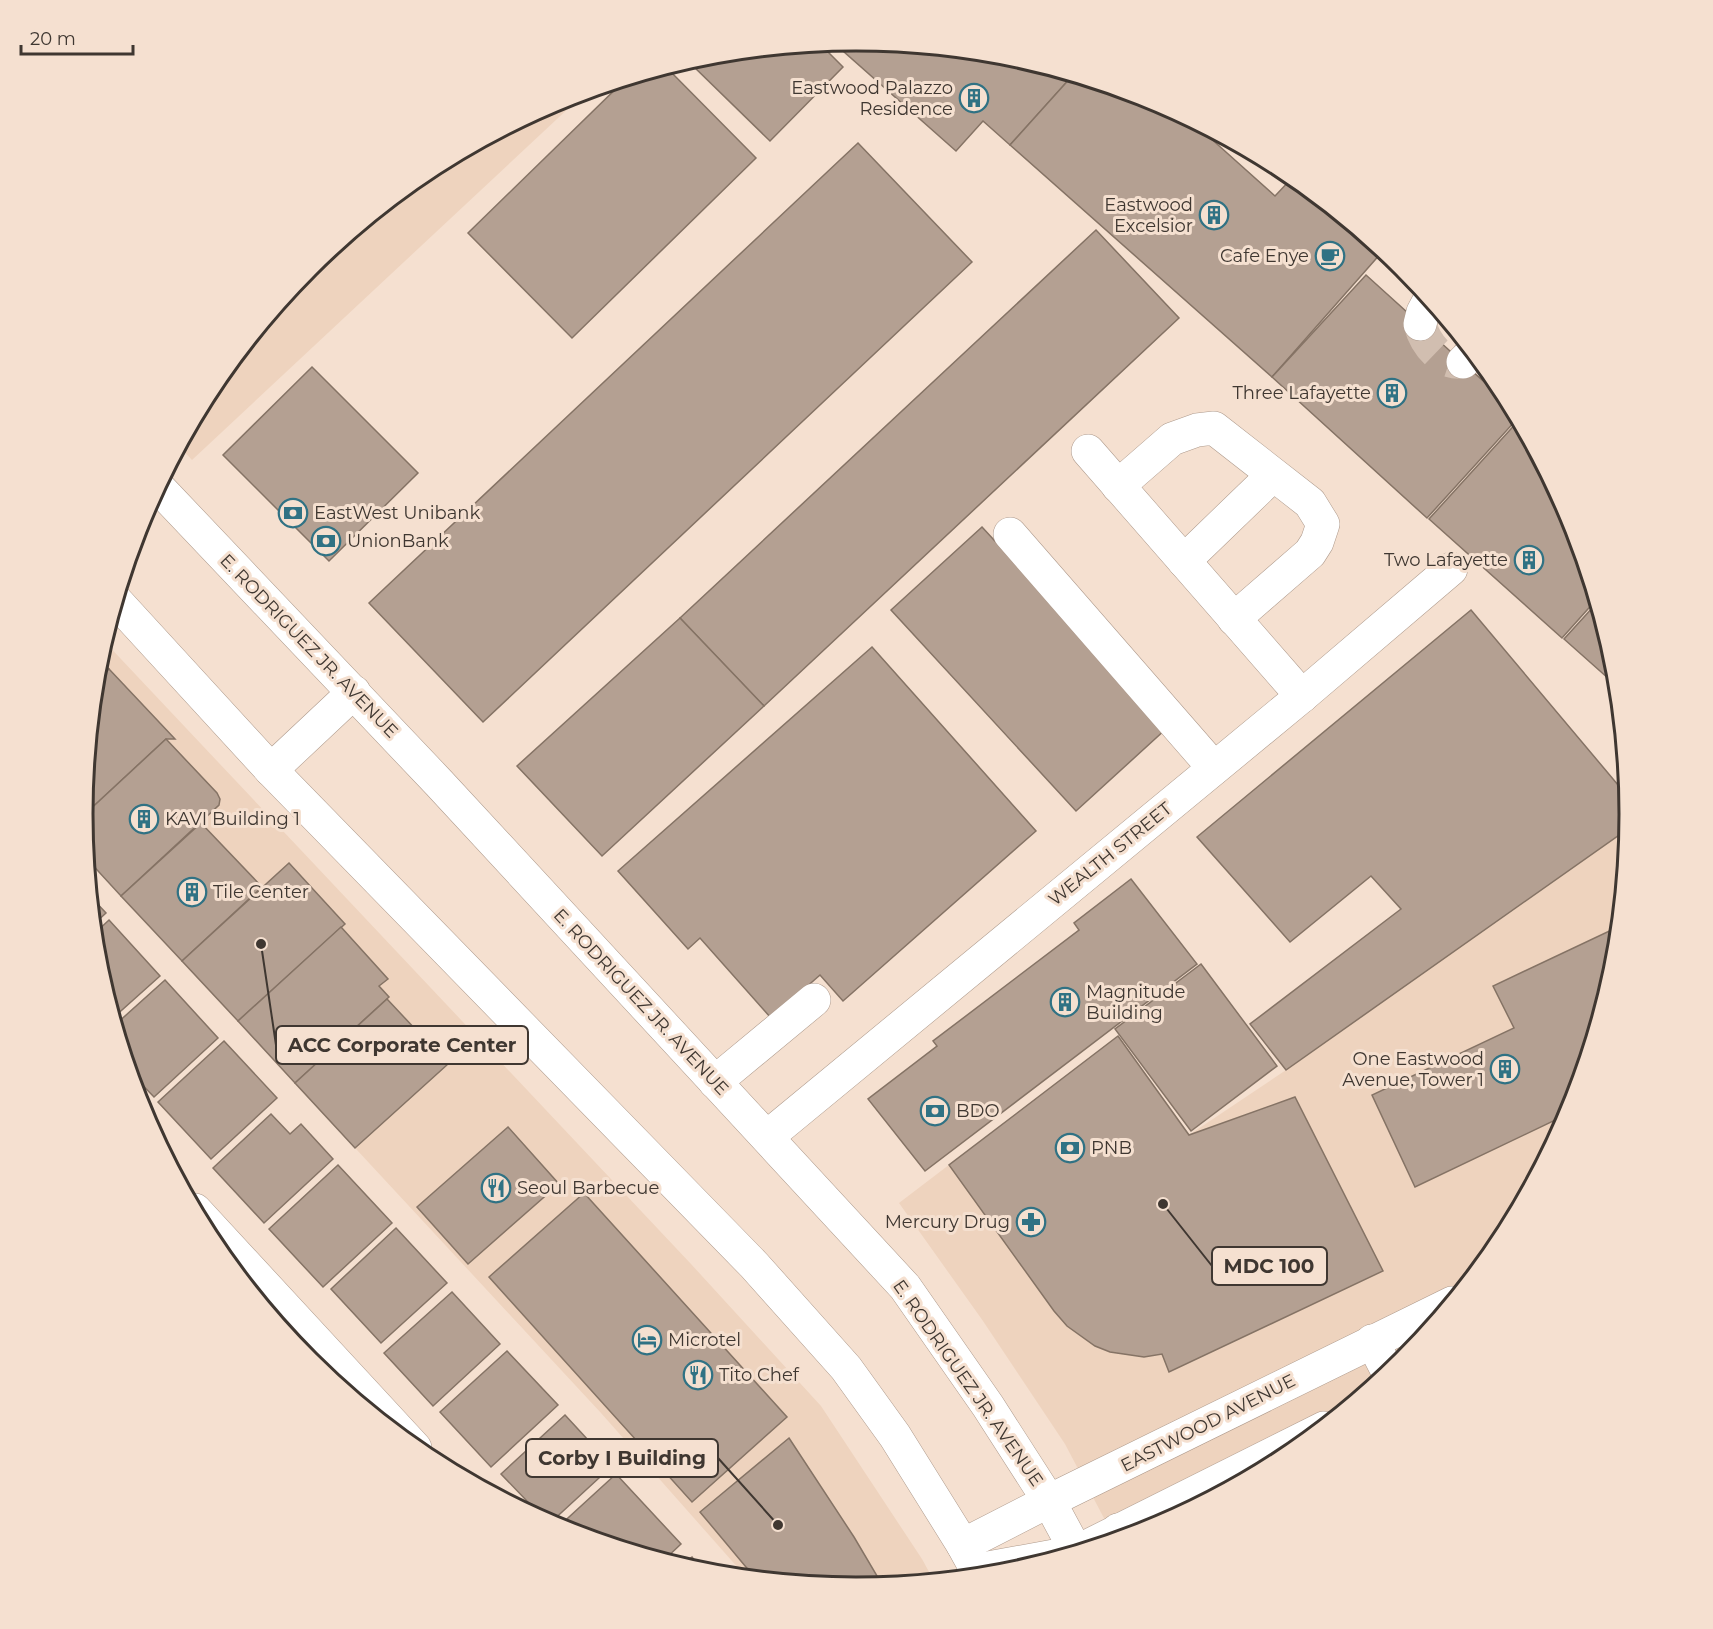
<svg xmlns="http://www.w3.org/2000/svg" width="1713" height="1629" viewBox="0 0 1713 1629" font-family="Montserrat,sans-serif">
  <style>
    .built { fill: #eed3be }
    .building { fill: #b4a092; stroke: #857365; stroke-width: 1.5 }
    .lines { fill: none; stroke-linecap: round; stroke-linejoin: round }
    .minor-tunnel { stroke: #d1beb0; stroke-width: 33; stroke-dasharray: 33 16; stroke-linecap: butt }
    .minor-casing { stroke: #ae9a8c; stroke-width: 34 }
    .major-casing { stroke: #ae9a8c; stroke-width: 34 }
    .minor { stroke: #fff; stroke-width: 33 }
    .major { stroke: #fff; stroke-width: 33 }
    .labels { text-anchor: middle; stroke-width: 6; stroke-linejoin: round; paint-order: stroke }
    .poi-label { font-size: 18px; fill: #3f3731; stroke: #f5e0d0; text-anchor: start }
    .street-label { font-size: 18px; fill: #3f3731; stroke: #f5e0d0 }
    .rim { fill: none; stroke: #3f3731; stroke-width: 3 }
    .leader { fill: none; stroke: #3f3731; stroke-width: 2 }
    .callout-dot { fill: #3f3731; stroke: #f5e0d0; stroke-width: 2 }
    .callout { fill: #f5e0d0; stroke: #3f3731; stroke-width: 2 }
    .callout-label { font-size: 20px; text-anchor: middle; font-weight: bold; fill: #3f3731 }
  </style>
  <rect width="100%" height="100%" fill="#f5e0d0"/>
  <g class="built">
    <polygon points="587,91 192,460 180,447 213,384 309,267 427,171 561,99"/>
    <polygon points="104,641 691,1264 821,1406 922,1559 934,1581 856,1588 747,1578 601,1413 87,859 83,814 97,663"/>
    <polygon points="1629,828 1616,966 1571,1111 1500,1245 1404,1362 1286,1458 1116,1541 1065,1444 983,1321 899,1203 1118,1036 1189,1135 1286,1070"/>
  </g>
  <g class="building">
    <polygon points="857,41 1008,55 1073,75 1010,145 983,121 956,151 834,43"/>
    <polygon points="820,44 843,67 770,141 688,61 706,55"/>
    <polygon points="666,67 756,158 572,338 468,233 625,80"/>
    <polygon points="1073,75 1153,100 1188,118 1275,196 1293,177 1362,233 1382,252 1272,377 1010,145"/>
    <polygon points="858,143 972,262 483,722 369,603"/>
    <polygon points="1096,230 1179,318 764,706 680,618"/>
    <polygon points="1366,275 1513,408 1518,418 1427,518 1272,377"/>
    <polygon points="312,367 418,473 329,561 223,455"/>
    <polygon points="1519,420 1572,519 1596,600 1562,638 1429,519"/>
    <polygon points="982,527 1167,728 1076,811 891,610"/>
    <polygon points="1594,606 1600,611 1616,664 1618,687 1564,639"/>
    <polygon points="1471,610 1629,798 1629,828 1286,1070 1250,1024 1401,909 1371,876 1290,942 1197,837"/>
    <polygon points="680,618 764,706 602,856 517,766"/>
    <polygon points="872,647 1036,831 843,1001 820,975 771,1018 700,938 688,949 618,871"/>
    <polygon points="99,658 109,669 96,682 97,663"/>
    <polygon points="109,669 175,739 166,739 83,816 96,682"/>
    <polygon points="166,739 217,793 220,799 219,805 121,896 87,859 83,816"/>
    <polygon points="201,823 262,887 182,961 121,896"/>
    <polygon points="289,863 345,924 238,1021 182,961"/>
    <polygon points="1131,879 1197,964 925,1171 868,1099 937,1046 933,1041 1079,930 1074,923"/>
    <polygon points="90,896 106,913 93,925"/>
    <polygon points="109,920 160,976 113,1018 97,965 94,934"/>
    <polygon points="1620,926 1616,966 1594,1036 1590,1038 1592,1043 1570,1113 1415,1187 1372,1095 1514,1028 1493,986"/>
    <polygon points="341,927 388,979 379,986 389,997 295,1083 238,1021"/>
    <polygon points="1201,964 1277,1066 1191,1131 1115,1029"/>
    <polygon points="165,980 218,1038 154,1097 129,1071 115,1025"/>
    <polygon points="387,999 448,1064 355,1148 295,1083"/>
    <polygon points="1118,1036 1189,1135 1295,1097 1383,1271 1169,1372 1162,1354 1144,1357 1110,1352 1095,1346 1067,1326 1054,1311 949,1165"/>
    <polygon points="224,1041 277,1098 211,1159 158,1102"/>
    <polygon points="271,1114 290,1134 301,1124 333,1159 264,1223 213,1168"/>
    <polygon points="508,1127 559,1184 468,1264 417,1207"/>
    <polygon points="338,1165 392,1223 323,1287 269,1229"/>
    <polygon points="584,1193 787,1417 692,1502 489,1277"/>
    <polygon points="396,1228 447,1283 381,1343 331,1289"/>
    <polygon points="452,1292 500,1344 433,1406 384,1353"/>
    <polygon points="507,1351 558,1405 491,1467 440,1412"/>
    <polygon points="565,1415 612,1466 549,1524 501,1474"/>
    <polygon points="789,1438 854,1537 883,1586 856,1588 756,1579 700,1512"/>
    <polygon points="616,1474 681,1544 663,1561 557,1528"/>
    <polygon points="692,1557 704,1573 680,1566"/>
  </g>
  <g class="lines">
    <path class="minor-tunnel" d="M1420 324C1425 343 1441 365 1463 362"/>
    <g class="minor-casing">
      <g id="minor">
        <polyline points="1420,324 1423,312 1430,299"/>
        <polyline points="1463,362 1473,352"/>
        <polyline points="1088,451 1302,696"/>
        <polyline points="1118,486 1172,439 1197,430 1214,428 1310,503 1323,524 1317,542 1310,553 1234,619"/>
        <polyline points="1010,534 1214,768"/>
        <polyline points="1184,561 1273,475"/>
        <polyline points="715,1082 814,1000"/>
        <polyline points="767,1137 1302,696 1451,569"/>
        <polyline points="195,1210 415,1448"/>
        <polyline points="1372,1341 1389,1374"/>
        <polyline points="963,1545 1049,1501 1452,1303"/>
        <polyline points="977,1570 1076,1552 1324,1428"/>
      </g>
    </g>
    <g class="major-casing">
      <g id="major">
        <polyline points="158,487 439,783 905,1287 988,1406 1049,1501 1077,1553"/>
        <polyline points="116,601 271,770 754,1265 846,1368 895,1436 963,1545 980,1576"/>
        <polyline points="271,770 354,692"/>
        <polyline points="1106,1544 1118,1530"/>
      </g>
    </g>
    <use href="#minor" class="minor"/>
    <use href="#major" class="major"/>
  </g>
  <defs>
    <g id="building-ring" transform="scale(1.5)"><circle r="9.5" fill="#f5e0d0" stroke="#307284" stroke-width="1.5"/><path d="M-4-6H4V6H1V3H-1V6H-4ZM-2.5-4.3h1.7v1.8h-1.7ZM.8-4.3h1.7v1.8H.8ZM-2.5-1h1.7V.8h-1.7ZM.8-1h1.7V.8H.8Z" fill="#307284"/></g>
    <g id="cafe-ring" transform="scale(1.5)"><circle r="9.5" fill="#f5e0d0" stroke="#307284" stroke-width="1.5"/><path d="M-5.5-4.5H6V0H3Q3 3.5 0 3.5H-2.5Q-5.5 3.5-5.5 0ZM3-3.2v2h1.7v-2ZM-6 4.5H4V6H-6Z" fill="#307284"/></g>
    <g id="bank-ring" transform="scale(1.5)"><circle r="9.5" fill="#f5e0d0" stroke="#307284" stroke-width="1.5"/><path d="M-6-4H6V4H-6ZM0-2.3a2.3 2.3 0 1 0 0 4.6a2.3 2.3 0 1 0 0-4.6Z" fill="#307284"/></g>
    <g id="restaurant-ring" transform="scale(1.5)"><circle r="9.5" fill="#f5e0d0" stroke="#307284" stroke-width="1.5"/><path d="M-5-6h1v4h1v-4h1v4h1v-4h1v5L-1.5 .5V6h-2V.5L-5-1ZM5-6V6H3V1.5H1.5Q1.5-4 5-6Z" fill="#307284"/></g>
    <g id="pharmacy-ring" transform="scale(1.5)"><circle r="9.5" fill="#f5e0d0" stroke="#307284" stroke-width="1.5"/><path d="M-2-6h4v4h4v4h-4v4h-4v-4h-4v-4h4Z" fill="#307284"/></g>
    <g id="hotel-ring" transform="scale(1.5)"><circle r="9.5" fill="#f5e0d0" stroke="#307284" stroke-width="1.5"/><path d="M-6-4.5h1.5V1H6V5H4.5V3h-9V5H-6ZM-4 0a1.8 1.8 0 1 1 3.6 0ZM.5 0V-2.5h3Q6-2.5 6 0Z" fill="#307284"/></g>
  </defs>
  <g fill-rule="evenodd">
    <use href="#building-ring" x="974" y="98"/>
    <use href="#building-ring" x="1214" y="215"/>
    <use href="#cafe-ring" x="1330" y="256"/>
    <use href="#building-ring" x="1392" y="393"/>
    <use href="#bank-ring" x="293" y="513"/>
    <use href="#bank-ring" x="326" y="541"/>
    <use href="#building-ring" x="1529" y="560"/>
    <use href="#building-ring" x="144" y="819"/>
    <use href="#building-ring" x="192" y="892"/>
    <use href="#building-ring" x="1065" y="1002"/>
    <use href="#building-ring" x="1505" y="1069"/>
    <use href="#bank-ring" x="935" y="1111"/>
    <use href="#bank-ring" x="1070" y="1148"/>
    <use href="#restaurant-ring" x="496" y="1188"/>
    <use href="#pharmacy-ring" x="1031" y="1222"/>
    <use href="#hotel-ring" x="647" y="1340"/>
    <use href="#restaurant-ring" x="698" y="1375"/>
  </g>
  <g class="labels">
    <g class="poi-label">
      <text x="953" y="94" text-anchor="end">Eastwood Palazzo<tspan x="953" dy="21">Residence</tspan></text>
      <text x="1193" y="211" text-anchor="end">Eastwood<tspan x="1193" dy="21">Excelsior</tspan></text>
      <text x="1309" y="262" text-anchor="end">Cafe Enye</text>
      <text x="1371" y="399" text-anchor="end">Three Lafayette</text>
      <text x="314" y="519">EastWest Unibank</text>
      <text x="347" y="547">UnionBank</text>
      <text x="1508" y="566" text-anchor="end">Two Lafayette</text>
      <text x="165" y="825">KAVI Building 1</text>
      <text x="213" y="898">Tile Center</text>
      <text x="1086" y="998">Magnitude<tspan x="1086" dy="21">Building</tspan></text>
      <text x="1484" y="1065" text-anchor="end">One Eastwood<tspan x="1484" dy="21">Avenue, Tower 1</tspan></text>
      <text x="956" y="1117">BDO</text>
      <text x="1091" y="1154">PNB</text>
      <text x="517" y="1194">Seoul Barbecue</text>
      <text x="1010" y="1228" text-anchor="end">Mercury Drug</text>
      <text x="668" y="1346">Microtel</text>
      <text x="719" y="1381">Tito Chef</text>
    </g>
    <g class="street-label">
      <text transform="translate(309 646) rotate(46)" y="6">E. RODRIGUEZ JR. AVENUE</text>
      <text transform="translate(1110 854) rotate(-39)" y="6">WEALTH STREET</text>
      <text transform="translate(641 1002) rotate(47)" y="6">E. RODRIGUEZ JR. AVENUE</text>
      <text transform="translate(968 1383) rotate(55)" y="6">E. RODRIGUEZ JR. AVENUE</text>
      <text transform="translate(1208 1423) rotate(-27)" y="6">EASTWOOD AVENUE</text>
    </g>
  </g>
  <path d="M0 0H1713V1629H0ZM93 814a763 763 0 1 1 1526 0a763 763 0 1 1-1526 0Z" fill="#f5e0d0" fill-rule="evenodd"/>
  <path class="rim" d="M93 814a763 763 0 1 1 1526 0a763 763 0 1 1-1526 0Z"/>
  <path class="leader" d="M261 944L276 1045M1163 1204L1212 1266M778 1525L718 1458"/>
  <g class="callout-dot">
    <circle cx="261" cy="944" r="6"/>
    <circle cx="1163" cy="1204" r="6"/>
    <circle cx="778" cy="1525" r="6"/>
  </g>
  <g class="callout">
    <rect x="276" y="1026" width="252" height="38" rx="6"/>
    <rect x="1212" y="1247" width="115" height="38" rx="6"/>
    <rect x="526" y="1439" width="192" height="38" rx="6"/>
  </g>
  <g class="callout-label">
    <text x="402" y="1052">ACC Corporate Center</text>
    <text x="1269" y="1273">MDC 100</text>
    <text x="622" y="1465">Corby I Building</text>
  </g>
  <path d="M21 45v9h112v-9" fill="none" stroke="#3f3731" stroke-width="3"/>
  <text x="30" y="45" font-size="18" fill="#3f3731" stroke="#f5e0d0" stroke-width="4.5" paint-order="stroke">20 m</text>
</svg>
